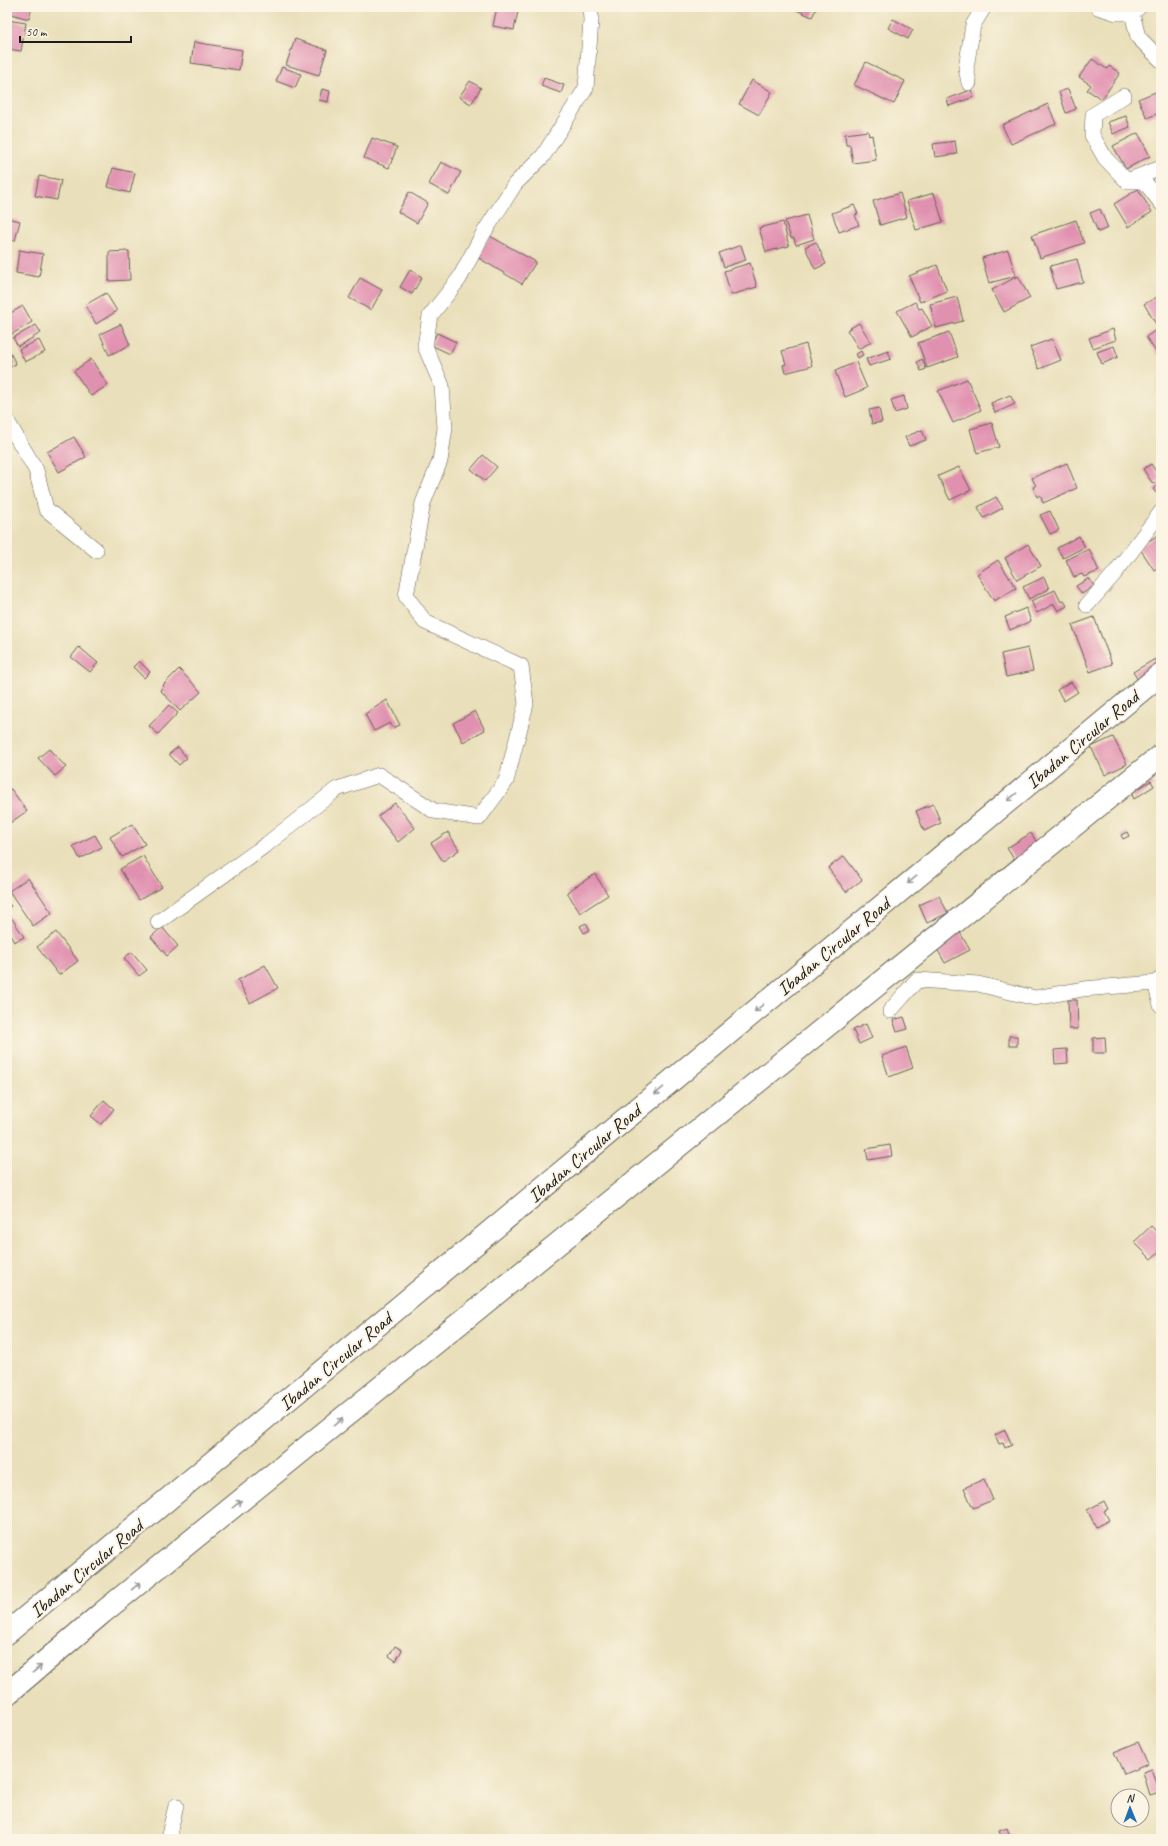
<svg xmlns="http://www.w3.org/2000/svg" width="1168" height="1846" viewBox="0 0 1168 1846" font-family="Caveat,sans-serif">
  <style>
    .building { fill: #e191b0 }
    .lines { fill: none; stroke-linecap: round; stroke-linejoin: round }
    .minor-casing { stroke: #646053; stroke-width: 16 }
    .highway-casing { stroke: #646053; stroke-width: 24 }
    .minor { stroke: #fff; stroke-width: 15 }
    .highway { stroke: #fff; stroke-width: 22 }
    .oneway { stroke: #999 }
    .labels { text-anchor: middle; stroke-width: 4; stroke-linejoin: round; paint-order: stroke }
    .street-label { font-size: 19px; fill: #1c1c1c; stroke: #fcf5e5 }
  </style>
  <rect width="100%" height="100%" fill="#fcf5e5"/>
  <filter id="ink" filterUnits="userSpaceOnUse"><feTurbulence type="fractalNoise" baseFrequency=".025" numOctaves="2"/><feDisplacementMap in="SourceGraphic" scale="8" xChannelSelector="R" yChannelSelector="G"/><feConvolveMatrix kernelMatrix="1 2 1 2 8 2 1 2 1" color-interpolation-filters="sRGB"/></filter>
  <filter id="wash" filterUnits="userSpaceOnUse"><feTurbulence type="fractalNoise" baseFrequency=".012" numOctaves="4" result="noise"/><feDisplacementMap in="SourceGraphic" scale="16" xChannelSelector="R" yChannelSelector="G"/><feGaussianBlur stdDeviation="0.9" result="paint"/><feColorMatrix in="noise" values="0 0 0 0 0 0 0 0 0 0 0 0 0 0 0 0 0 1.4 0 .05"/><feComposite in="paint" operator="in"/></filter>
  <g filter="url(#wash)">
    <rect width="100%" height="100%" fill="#e9dfba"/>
    <g id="blocks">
      <g class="building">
        <polygon points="7,7 32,7 29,19 7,13"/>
        <polygon points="497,7 519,7 514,30 493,26"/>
        <polygon points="790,7 817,7 812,17"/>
        <polygon points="893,19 913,30 908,39 888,28"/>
        <polygon points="7,20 26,23 21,51 7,49"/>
        <polygon points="295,39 327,50 319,75 286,65"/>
        <polygon points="194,42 242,50 239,70 191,63"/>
        <polygon points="1092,59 1107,69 1109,66 1120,73 1102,99 1087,90 1091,85 1079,77"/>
        <polygon points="866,62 905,81 894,104 854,85"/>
        <polygon points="282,67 301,74 295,88 276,81"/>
        <polygon points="544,78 564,85 561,93 541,86"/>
        <polygon points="752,80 772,92 759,115 739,104"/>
        <polygon points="470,81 481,88 471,104 459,97"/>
        <polygon points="322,89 330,91 328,102 319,100"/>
        <polygon points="1068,89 1076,109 1066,113 1059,92"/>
        <polygon points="971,90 974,97 949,106 947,99"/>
        <polygon points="1158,91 1161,97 1161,112 1147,118 1138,99"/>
        <polygon points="1048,104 1056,124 1011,144 1002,125"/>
        <polygon points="1126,116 1130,127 1113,134 1108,122"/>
        <polygon points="868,131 869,136 872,135 876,160 853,163 850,145 846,145 845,134"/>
        <polygon points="1138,133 1150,156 1126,169 1113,146"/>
        <polygon points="372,138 397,147 389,168 364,158"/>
        <polygon points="955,141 957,154 935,157 933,144"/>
        <polygon points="441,162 461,172 449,195 429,184"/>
        <polygon points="113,168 135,173 130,193 108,187"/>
        <polygon points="39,176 61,180 57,200 35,196"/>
        <polygon points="1138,189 1152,212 1128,227 1114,204"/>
        <polygon points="409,192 428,203 417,223 398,212"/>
        <polygon points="900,193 907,217 880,225 873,201"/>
        <polygon points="934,193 943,222 916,230 907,201"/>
        <polygon points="854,205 858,214 855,215 859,225 839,232 832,213"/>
        <polygon points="1100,209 1108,228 1098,232 1090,213"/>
        <polygon points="807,215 814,239 796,245 794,238 791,238 785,221"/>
        <polygon points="7,218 20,221 15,241 7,239"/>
        <polygon points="1076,220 1084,243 1040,258 1032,235"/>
        <polygon points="783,222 789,246 766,252 759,228"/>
        <polygon points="490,236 536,262 522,284 477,257"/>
        <polygon points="816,242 826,264 815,269 805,247"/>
        <polygon points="741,245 746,260 724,267 719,253"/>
        <polygon points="19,250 43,254 39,277 16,273"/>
        <polygon points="1008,250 1016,276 989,283 982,258"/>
        <polygon points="129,251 130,280 109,281 109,252"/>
        <polygon points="1077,259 1083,282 1056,289 1050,266"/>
        <polygon points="750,263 757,287 731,295 724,271"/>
        <polygon points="1161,263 1161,274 1157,266"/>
        <polygon points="937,265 947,291 920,302 909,276"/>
        <polygon points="410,270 422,277 412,294 400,287"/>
        <polygon points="1018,276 1030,298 1004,312 992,290"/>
        <polygon points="360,278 382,290 371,310 349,298"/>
        <polygon points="106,293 117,311 96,324 85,305"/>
        <polygon points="1161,295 1161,324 1157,326 1144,304"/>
        <polygon points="957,297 963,321 936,328 930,304"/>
        <polygon points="915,302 919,309 922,308 932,326 912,337 897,311"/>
        <polygon points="23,306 32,322 7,337 7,315"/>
        <polygon points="859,323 871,342 859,349 847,330"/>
        <polygon points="121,324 130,345 109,355 100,334"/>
        <polygon points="36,325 41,333 18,346 13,338"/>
        <polygon points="1113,329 1116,340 1093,348 1089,338"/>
        <polygon points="1156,330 1161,338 1161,353 1158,355 1146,337"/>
        <polygon points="949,332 958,357 927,368 918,343"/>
        <polygon points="437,333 456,342 450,354 431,345"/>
        <polygon points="1052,339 1061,360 1039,369 1030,347"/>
        <polygon points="39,340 45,352 25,362 19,349"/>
        <polygon points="806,344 812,366 785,373 783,365 786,364 782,351"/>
        <polygon points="1114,346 1118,357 1102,364 1097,352"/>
        <polygon points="7,347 16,364 7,368"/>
        <polygon points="861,351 863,355 858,358 856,354"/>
        <polygon points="888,351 891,359 869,366 866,359"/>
        <polygon points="91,359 108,385 91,396 74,371"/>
        <polygon points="922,359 926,369 921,371 917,362"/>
        <polygon points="856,362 867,388 845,397 835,371"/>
        <polygon points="967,379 981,410 953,423 938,391"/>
        <polygon points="1010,395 1015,404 995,413 991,403"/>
        <polygon points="904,396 907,409 895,413 891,400"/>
        <polygon points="879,408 882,422 872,424 869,410"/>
        <polygon points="992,423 999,447 977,453 970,429"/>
        <polygon points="922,430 926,440 909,446 905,437"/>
        <polygon points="74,437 86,457 59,472 47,452"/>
        <polygon points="483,455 497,467 485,481 471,469"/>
        <polygon points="1067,463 1077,488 1043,503 1040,495 1037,497 1033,487 1036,486 1032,478"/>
        <polygon points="1151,464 1161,479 1153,484 1143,469"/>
        <polygon points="959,467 971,490 950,500 938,476"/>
        <polygon points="1161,482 1161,492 1158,495 1153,489"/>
        <polygon points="996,497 1003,508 984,518 978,507"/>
        <polygon points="1050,511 1059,530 1050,534 1040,515"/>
        <polygon points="1160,534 1161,565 1154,570 1139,547"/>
        <polygon points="1079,536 1085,547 1063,558 1057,548"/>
        <polygon points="1028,544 1041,566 1017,580 1005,558"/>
        <polygon points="1089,549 1099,571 1084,577 1082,574 1074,577 1066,560"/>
        <polygon points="998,560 1016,588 994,601 977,574"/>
        <polygon points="1044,577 1049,589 1029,599 1023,587"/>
        <polygon points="1089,578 1094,586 1082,594 1076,586"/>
        <polygon points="1055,590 1061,602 1064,600 1067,606 1058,611 1054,604 1037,613 1031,601"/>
        <polygon points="1026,608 1031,621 1010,630 1005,617"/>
        <polygon points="1094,617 1112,664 1090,672 1072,625"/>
        <polygon points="79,647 98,663 90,672 71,657"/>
        <polygon points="1028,648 1033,671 1006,677 1001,654"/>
        <polygon points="1155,659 1161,669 1143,688 1133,672"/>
        <polygon points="139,661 150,672 144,678 133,667"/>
        <polygon points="179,669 201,692 180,711 160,690 164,686 163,685"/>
        <polygon points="1071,682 1078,692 1064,701 1057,690"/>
        <polygon points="387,700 400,725 393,728 390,723 374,731 365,714"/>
        <polygon points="169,705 178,713 158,734 149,726"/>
        <polygon points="475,711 485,730 463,742 453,723"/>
        <polygon points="1113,737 1127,764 1105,775 1091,747"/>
        <polygon points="178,747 187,758 179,765 169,754"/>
        <polygon points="49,749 66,767 55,776 38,758"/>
        <polygon points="1151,781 1154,786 1134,799 1131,793"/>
        <polygon points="11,789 27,811 7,825 7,791"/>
        <polygon points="395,803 415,828 398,842 378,816"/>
        <polygon points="933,804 941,823 924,831 916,811"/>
        <polygon points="132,824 145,844 122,857 110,837"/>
        <polygon points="448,832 459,850 443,861 431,843"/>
        <polygon points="1127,832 1129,836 1123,839 1121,835"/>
        <polygon points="1031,833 1042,851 1018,866 1007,848"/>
        <polygon points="95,835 102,847 80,859 73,846"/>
        <polygon points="143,856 162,887 139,900 120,869"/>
        <polygon points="844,856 862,880 846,892 828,868"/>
        <polygon points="595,874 608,895 580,913 567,892"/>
        <polygon points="28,878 52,913 33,926 9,891"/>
        <polygon points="939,896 948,913 927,923 919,905"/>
        <polygon points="7,902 11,906 7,910"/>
        <polygon points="11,917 24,937 14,942 7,930 7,920"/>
        <polygon points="586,923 590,930 584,933 580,926"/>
        <polygon points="955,924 970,950 945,963 931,938"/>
        <polygon points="162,927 178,946 167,956 151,937"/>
        <polygon points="56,932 78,961 59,975 37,947"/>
        <polygon points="132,952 147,970 139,976 124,958"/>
        <polygon points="265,965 278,988 250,1003 238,980"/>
        <polygon points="1068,1000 1077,1000 1078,1029 1069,1029"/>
        <polygon points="904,1017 908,1029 897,1032 893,1020"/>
        <polygon points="866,1024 872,1038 859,1044 853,1030"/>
        <rect x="1009" y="1036" width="8" height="10"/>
        <polygon points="1105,1037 1106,1053 1093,1053 1093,1038"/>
        <polygon points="906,1047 913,1068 889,1077 882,1056"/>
        <polygon points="1067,1049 1068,1063 1055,1064 1054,1050"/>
        <polygon points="104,1100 114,1109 101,1124 91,1116"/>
        <polygon points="890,1145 892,1156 868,1160 866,1149"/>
        <polygon points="1151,1226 1161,1236 1161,1250 1151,1259 1134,1242"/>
        <polygon points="1005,1430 1012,1445 1005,1448 1003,1443 999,1444 995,1435"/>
        <polygon points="984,1479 993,1500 973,1508 964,1488"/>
        <polygon points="1104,1501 1108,1509 1104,1511 1109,1520 1096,1527 1087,1510"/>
        <polygon points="395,1646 402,1650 396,1661 389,1656"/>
        <polygon points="1138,1742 1148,1764 1124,1774 1114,1752"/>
        <polygon points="1152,1769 1160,1792 1150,1795 1143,1772"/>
        <polygon points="1007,1828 1011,1839 1002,1839 999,1831"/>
      </g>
    </g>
  </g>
  <g filter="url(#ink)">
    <use href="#blocks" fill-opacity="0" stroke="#646053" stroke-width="1"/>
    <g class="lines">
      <g class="minor-casing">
        <g id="minor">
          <polyline points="1098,7 1117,13 1132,13"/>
          <polyline points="1139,7 1132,13 1138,37 1161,60"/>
          <polyline points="969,83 966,68 973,25 984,7"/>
          <polyline points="1124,96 1093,115 1092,135 1105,158 1127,181 1144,181 1161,203"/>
          <polyline points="1132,179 1161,168"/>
          <polyline points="7,421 36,470 46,509 96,550"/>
          <polyline points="1087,605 1115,573 1161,512"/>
          <polyline points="158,922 267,844 337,789 379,775 434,811 479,818 506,781 526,704 521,666 425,622 406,596 423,503 440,461 445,428 442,386 425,346 430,316 459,279 483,234 515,184 543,156 586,88 591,20 590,7"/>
          <polyline points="1161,979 1155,983 1161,1005"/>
          <polyline points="890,1011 917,980 978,984 1035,998 1083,989 1155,983"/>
          <polyline points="172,1839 170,1830 176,1806"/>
        </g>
      </g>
      <g class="highway-casing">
        <g id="highway">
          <polyline points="7,1633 1161,674"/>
          <polyline points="7,1694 102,1613 1161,755"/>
        </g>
      </g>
      <use href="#minor" class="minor"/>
      <use href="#highway" class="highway"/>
    </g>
    <defs><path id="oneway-shaft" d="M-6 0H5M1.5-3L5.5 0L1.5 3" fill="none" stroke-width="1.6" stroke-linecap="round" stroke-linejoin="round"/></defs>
    <g class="oneway">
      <use href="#oneway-shaft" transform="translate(1012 797) rotate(140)"/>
      <use href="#oneway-shaft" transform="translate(912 880) rotate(140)"/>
      <use href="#oneway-shaft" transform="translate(759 1008) rotate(140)"/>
      <use href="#oneway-shaft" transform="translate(659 1091) rotate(140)"/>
      <use href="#oneway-shaft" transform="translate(338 1422) rotate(-39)"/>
      <use href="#oneway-shaft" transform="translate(237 1504) rotate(-39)"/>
      <use href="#oneway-shaft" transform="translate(136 1586) rotate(-39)"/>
      <use href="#oneway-shaft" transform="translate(37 1669) rotate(-40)"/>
    </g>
  </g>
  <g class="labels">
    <g class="street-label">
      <text transform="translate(1082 739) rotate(-40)" y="7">Ibadan Circular Road</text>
      <text transform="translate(833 946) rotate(-40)" y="7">Ibadan Circular Road</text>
      <text transform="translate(584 1153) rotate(-40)" y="7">Ibadan Circular Road</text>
      <text transform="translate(335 1361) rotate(-40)" y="7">Ibadan Circular Road</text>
      <text transform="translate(86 1568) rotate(-40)" y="7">Ibadan Circular Road</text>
    </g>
  </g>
  <rect width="1168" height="1846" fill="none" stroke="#fcf5e5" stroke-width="24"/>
  <g transform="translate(1130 1808) rotate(359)"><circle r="19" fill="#fcf5e5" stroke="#a29e95"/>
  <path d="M0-3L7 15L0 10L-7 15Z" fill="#1f6fb2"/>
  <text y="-6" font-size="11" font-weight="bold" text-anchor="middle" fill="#1c1c1c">N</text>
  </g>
  <path d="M20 36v6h111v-6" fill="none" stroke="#1c1c1c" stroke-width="2"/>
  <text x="26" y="36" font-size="12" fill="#1c1c1c" stroke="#fcf5e5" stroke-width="3" paint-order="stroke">50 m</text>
</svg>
